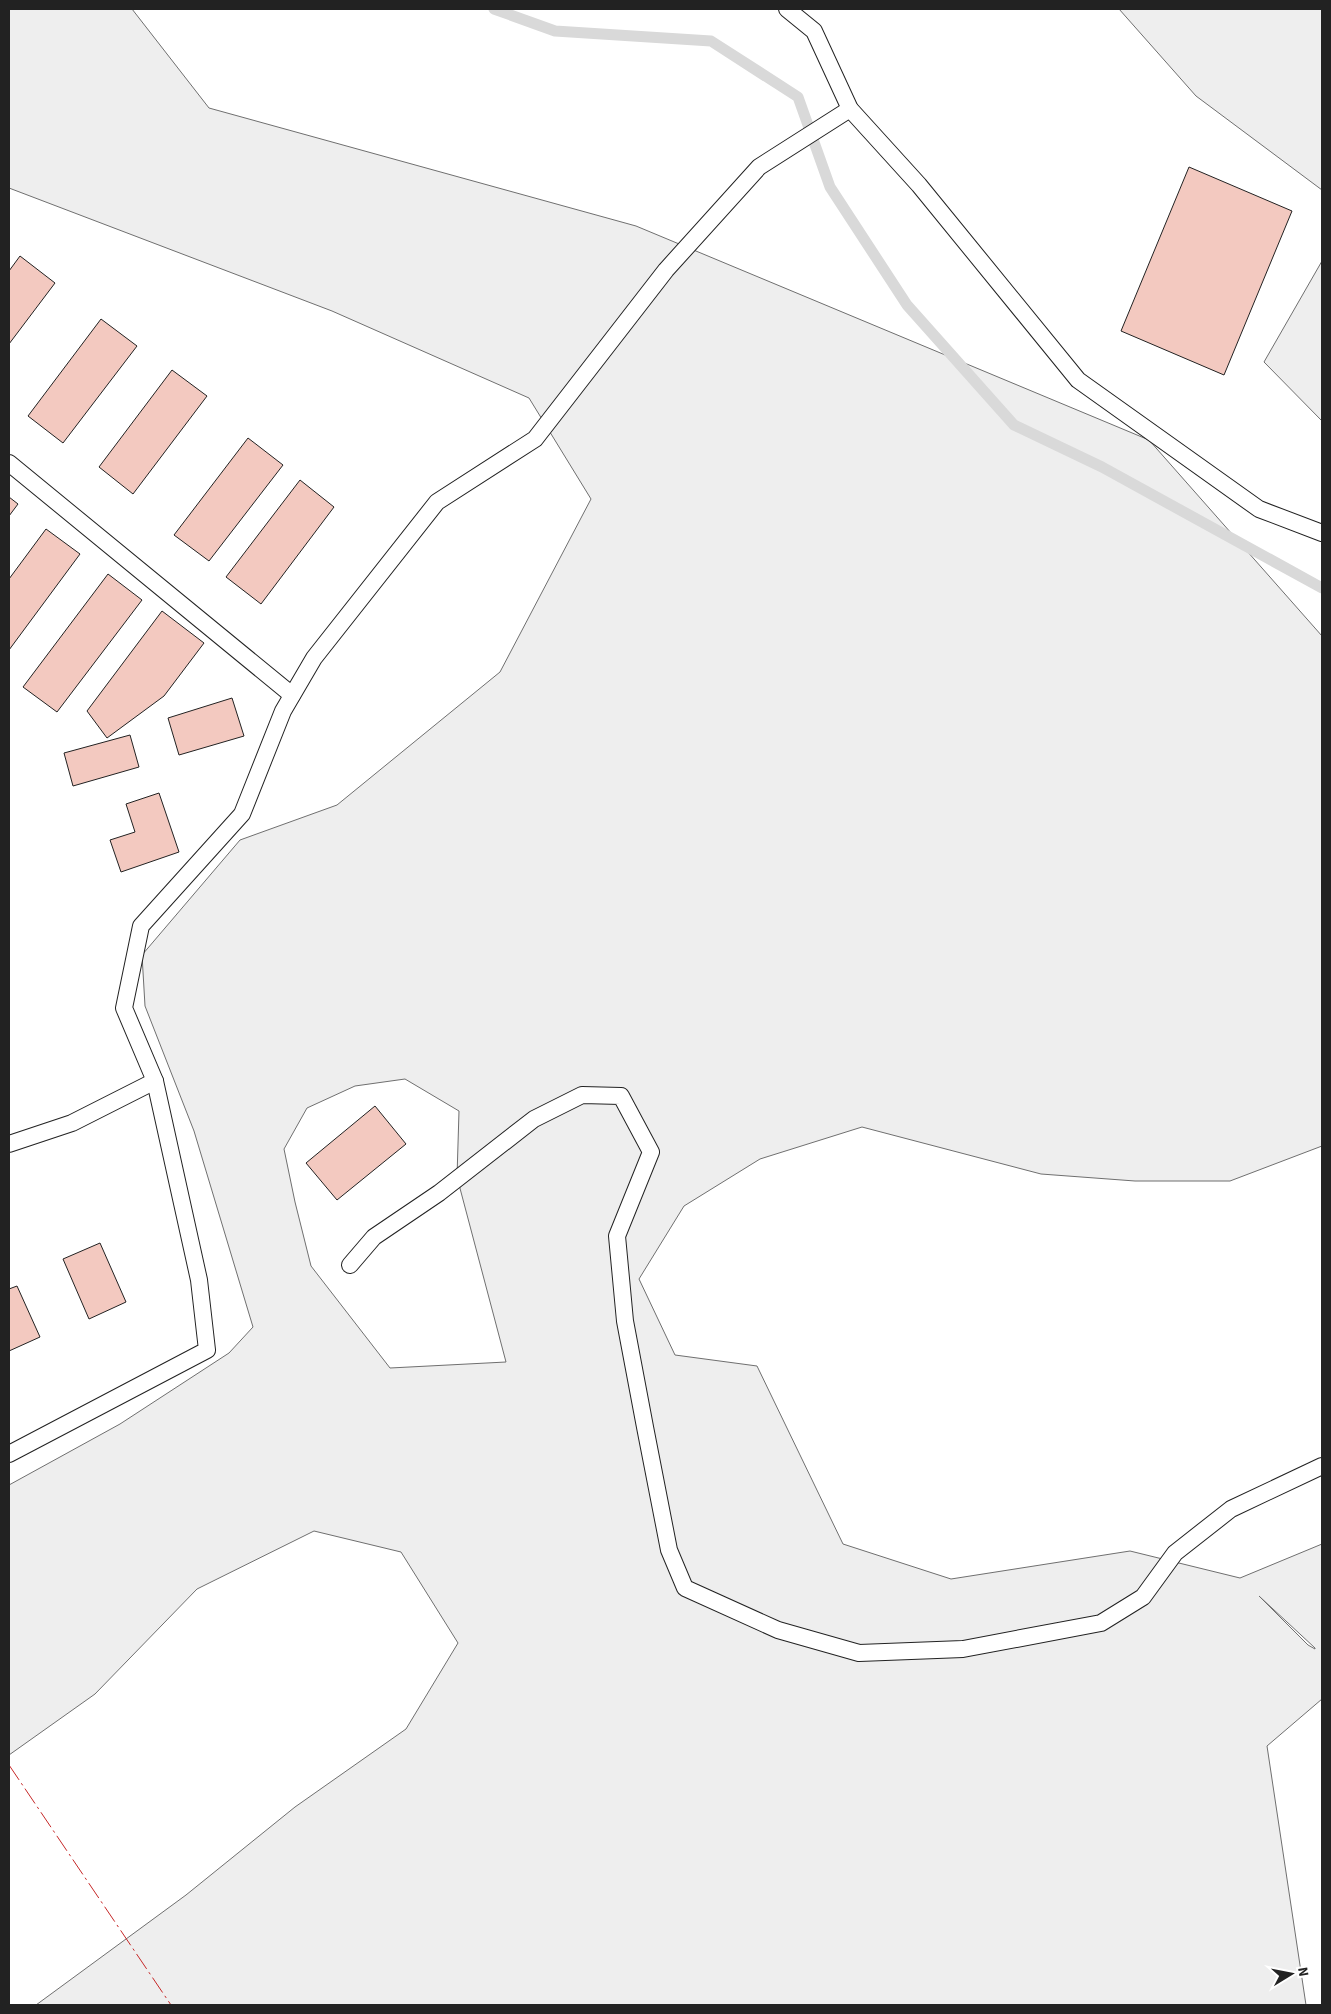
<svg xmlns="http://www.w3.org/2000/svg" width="1331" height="2014" viewBox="0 0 1331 2014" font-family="'Source Sans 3',sans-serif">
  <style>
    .green { fill: #eee; stroke: #6f6f6f; fill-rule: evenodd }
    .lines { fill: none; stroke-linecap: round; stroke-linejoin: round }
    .stream { stroke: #d9d9d9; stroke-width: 11 }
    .building { fill: #f3c9c0; stroke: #222 }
    .service-casing { stroke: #222; stroke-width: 18 }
    .service { stroke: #fff; stroke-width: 16 }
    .power { stroke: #c62828; stroke-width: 1; stroke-dasharray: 18 4 2.5 4; stroke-linecap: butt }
  </style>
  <rect width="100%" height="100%" fill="#fff"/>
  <g class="green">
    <path d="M9 9H132L209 108 636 226 1149 440 1322 636V1146L1230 1181H1135L1041 1174 862 1127 760 1159 684 1206 639 1279 675 1355 757 1366 843 1544 951 1579 1130 1551 1240 1578 1322 1544V1699L1267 1746 1306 2005H36L186 1895 295 1807 406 1729 458 1643 401 1552 314 1531 197 1589 95 1694 9 1755V1485L120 1424 229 1353 253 1327 194 1131 145 1006 142 955 240 840 337 805 500 672 591 499 529 398 332 311 9 188ZM405 1079 459 1111 457 1177 506 1362 390 1368 311 1266 295 1202 284 1149 307 1108 355 1086ZM1259 1596 1315 1648V1649L1308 1645Z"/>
    <polygon points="1119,9 1322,9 1322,190 1196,96"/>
    <polygon points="1322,261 1322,421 1264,362"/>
  </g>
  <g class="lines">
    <polyline class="stream" points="494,9 555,31 711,41 798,97 830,187 907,305 1014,425 1102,467 1322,588"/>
  </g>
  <g class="building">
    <polygon points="1189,167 1292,211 1224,375 1121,331"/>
    <polygon points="20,256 55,283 9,344 9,271"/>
    <polygon points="101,319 137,346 63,443 28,416"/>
    <polygon points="172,370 207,396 133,494 99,467"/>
    <polygon points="248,438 283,465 209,561 174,535"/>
    <polygon points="300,480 334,507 261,604 226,577"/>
    <polygon points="9,497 18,504 9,516"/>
    <polygon points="46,529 80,554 9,650 9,579"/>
    <polygon points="108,574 142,600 57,712 23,687"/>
    <polygon points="162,611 204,643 164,696 107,738 87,711"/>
    <polygon points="232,698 244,736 179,755 168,718"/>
    <polygon points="130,735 139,767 73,786 64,753"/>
    <polygon points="159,793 179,852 121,872 110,840 135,832 126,804"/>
    <polygon points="375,1106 406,1144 337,1200 306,1163"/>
    <polygon points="100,1243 126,1302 89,1319 63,1259"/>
    <polygon points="17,1286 40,1337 9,1351 9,1289"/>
  </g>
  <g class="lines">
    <g class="service-casing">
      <g id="service">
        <polyline points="787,9 814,31 850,109 919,185 1078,380 1259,509 1322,533"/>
        <polyline points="9,463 292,695"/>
        <polyline points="9,1144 72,1123 155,1081"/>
        <polyline points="350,1265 374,1237 439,1193 534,1119 582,1095 621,1096 651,1152 617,1236 625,1321 645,1427 669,1550 685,1588 778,1630 859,1653 963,1649 1101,1623 1143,1597 1175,1553 1231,1509 1322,1466"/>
        <polyline points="9,1454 207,1350 199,1280 155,1081 124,1008 141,926 242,814 283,711 314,658 437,502 535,439 666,270 759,167 850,109"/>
      </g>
    </g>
    <use href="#service" class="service"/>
    <polyline class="power" points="9,1765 171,2005"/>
  </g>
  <rect width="1331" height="2014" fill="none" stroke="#222222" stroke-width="20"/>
  <g transform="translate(1291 1974) rotate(80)" stroke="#ffffff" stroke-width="4" paint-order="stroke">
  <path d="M0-4L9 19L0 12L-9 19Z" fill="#222222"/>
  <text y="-8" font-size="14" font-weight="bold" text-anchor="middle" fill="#222222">N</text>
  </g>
</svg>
